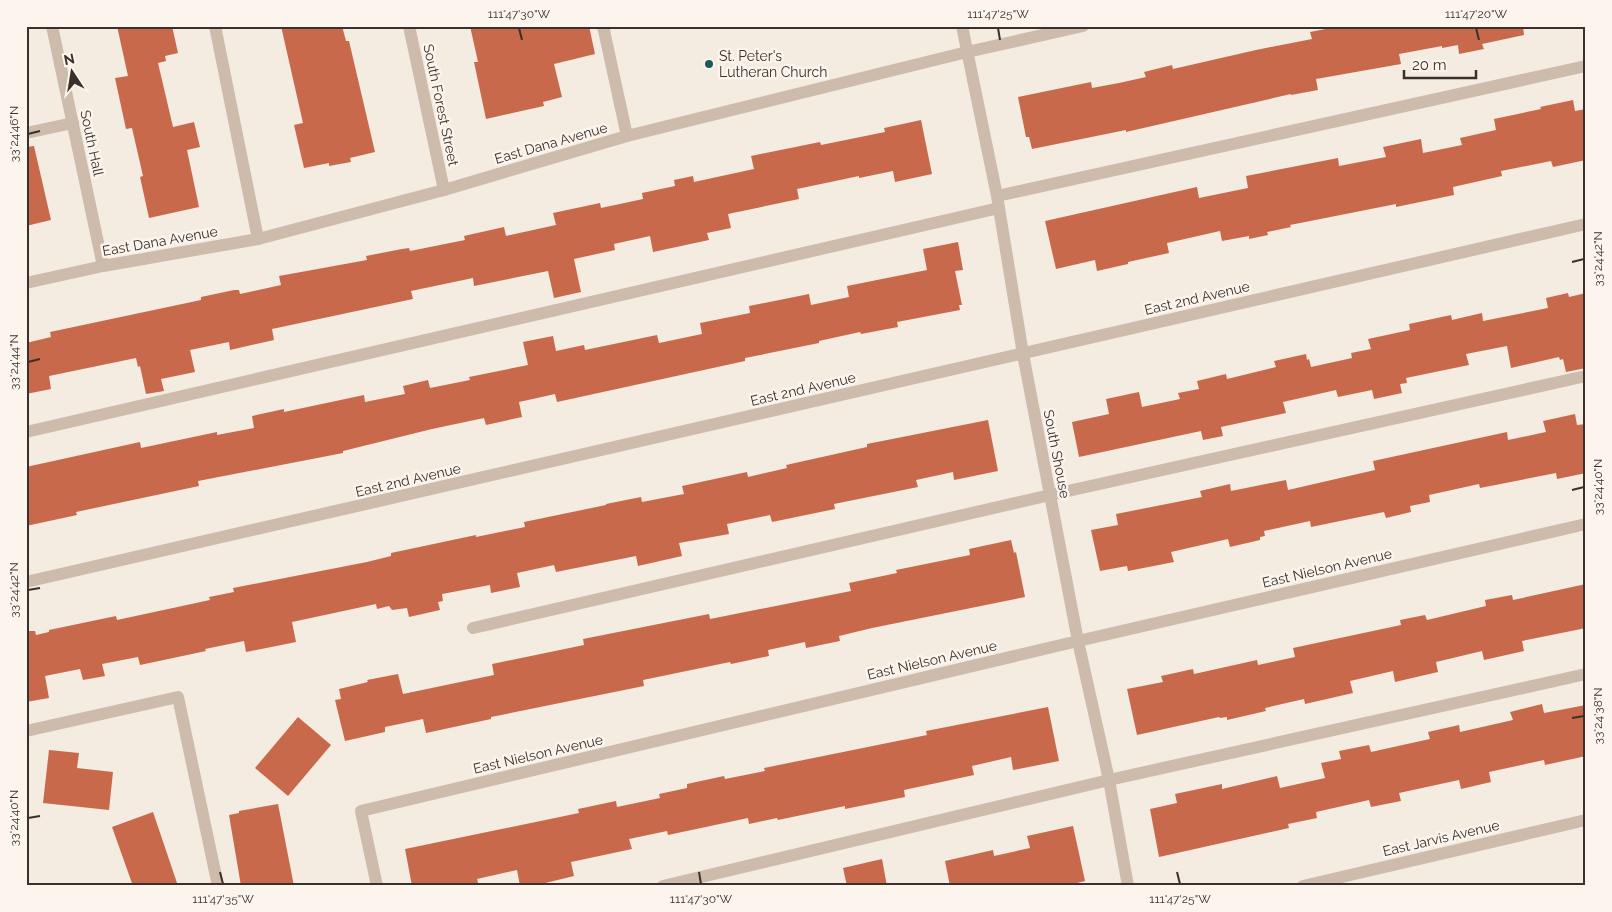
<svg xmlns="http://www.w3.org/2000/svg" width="1612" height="912" viewBox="0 0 1612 912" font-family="Raleway,sans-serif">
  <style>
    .building { fill: #c8694b }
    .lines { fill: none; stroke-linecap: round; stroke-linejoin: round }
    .minor { stroke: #cdbbac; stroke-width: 12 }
    .ticks { fill: none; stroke: #3b302b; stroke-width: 2 }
    .poi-dot { fill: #1f5a5e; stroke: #fbf5ee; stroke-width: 2 }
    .labels { text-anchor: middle; stroke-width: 5; stroke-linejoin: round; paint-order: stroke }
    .poi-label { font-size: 14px; fill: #3b302b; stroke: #fbf5ee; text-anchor: start }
    .street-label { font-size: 14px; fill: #3b302b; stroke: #fbf5ee }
    .neatline { fill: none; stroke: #3b302b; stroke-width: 2 }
    .ticks-label { font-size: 12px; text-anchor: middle; fill: #3b302b }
  </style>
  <rect width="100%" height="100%" fill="#f4ebe1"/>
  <g class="building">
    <polygon points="117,26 172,26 178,53 165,56 166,61 158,63 173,127 194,122 200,147 187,150 199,207 149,218 140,177 143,176 132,128 126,129 115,78 128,76"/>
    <polygon points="281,26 342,26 346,41 349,41 375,152 350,158 351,162 329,166 329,163 304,168 294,125 303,123"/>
    <polygon points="470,26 589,26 595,54 554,64 562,97 543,102 544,106 486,119 474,62 478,62"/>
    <polygon points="1341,26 1523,26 1524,35 1482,44 1484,49 1459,54 1458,45 1442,48 1442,46 1399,54 1401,64 1316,79 1318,90 1291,95 1291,94 1126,132 1126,130 1032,149 1029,137 1026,137 1018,97 1091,82 1092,88 1119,83 1146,77 1144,72 1172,65 1173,69 1256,50 1312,39 1310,32"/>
    <polygon points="1573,100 1575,111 1586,109 1586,160 1553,167 1551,161 1501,171 1502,176 1453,187 1454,195 1396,207 1396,204 1290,225 1291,227 1267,232 1268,235 1249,239 1249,236 1222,241 1220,231 1167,243 1169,253 1128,262 1128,264 1097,271 1095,260 1056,269 1045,221 1197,187 1199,198 1248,188 1246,176 1338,158 1339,166 1386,157 1383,147 1421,139 1423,153 1462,145 1460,138 1496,130 1494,119 1541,109 1540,107"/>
    <polygon points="921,120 932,174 895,182 893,171 859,178 859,176 797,189 799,199 728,214 731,228 707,233 709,240 653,252 650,236 614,244 615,250 574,259 581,292 554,298 548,271 474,286 473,278 411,291 413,299 272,329 274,340 230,350 229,342 190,350 195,372 161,379 164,391 146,394 140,366 138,367 136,358 49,376 51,389 26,394 26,343 51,337 50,332 201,300 201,297 234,290 239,290 240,294 281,285 279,276 367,260 366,256 402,249 409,248 410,251 465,240 464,236 504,227 506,236 556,225 553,213 600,203 601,208 643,199 642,193 675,186 674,180 693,176 694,182 754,169 751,156 820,142 821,145 885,132 884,128"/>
    <polygon points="34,146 51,220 26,226 26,147"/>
    <polygon points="958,242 963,270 955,271 962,305 959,305 960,310 897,322 898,327 861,334 860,332 819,341 819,343 745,358 745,361 557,402 555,394 519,402 522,417 486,425 484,418 432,429 343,451 343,453 198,481 199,486 76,512 77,515 26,526 26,467 140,442 141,448 217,432 217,435 254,428 252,416 284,409 284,412 364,395 365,402 405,394 403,386 428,380 430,388 470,380 469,377 528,365 523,342 553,336 556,351 584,345 585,350 657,335 659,343 702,334 700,323 750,313 749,306 809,294 811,305 849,297 847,286 927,270 923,249"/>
    <polygon points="1568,293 1569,297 1586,293 1586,368 1566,372 1563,359 1560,360 1559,357 1511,368 1507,346 1466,354 1469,365 1406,378 1407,383 1400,384 1402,393 1374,399 1372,390 1338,397 1336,390 1283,402 1286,413 1221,427 1223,436 1203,440 1201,431 1079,457 1072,422 1109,414 1106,399 1139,392 1142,407 1180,399 1178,393 1199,389 1197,381 1226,374 1227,379 1276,367 1274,361 1306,354 1307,360 1309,359 1311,367 1352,358 1351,353 1371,349 1368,339 1410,330 1409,324 1451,315 1452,320 1482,313 1483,321 1548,308 1546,298"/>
    <polygon points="1575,414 1577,425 1586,424 1586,473 1557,479 1556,473 1480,488 1479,484 1429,495 1430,502 1410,506 1411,512 1386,518 1384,512 1311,527 1310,521 1264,531 1265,536 1260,537 1260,540 1230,547 1228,539 1171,552 1174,562 1128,571 1127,566 1100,571 1091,530 1118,525 1116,514 1202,497 1200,491 1230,484 1231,491 1286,480 1288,490 1375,470 1373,461 1507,432 1508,440 1546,432 1543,421"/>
    <polygon points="988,420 998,471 954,480 953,472 916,480 918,487 834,504 835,509 772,522 770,515 727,524 729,534 679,543 682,556 638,566 636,556 556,572 554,565 517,573 520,587 491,593 490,585 442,594 443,601 438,602 440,610 409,617 407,608 392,610 389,606 377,609 376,604 292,622 296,642 246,652 244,641 205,649 206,651 140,665 138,657 102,664 105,676 83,680 80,669 45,676 49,698 26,702 26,631 35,631 36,635 49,632 49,630 116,616 117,620 210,600 209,597 234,592 233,588 367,562 391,556 391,553 476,535 476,537 525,527 524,522 606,505 606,504 641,497 642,502 684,494 682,486 747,472 748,477 787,468 786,465 867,447 867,444"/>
    <polygon points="1011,540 1014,553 1016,552 1025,597 872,628 839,636 840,641 806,648 805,642 768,650 769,656 731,664 730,662 643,680 644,686 491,717 491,719 426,733 423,719 385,727 385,732 345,741 335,700 341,699 339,689 368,682 367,680 398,674 403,694 494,675 492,664 584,645 583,639 709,614 710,619 851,591 849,583 897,573 896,570 970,555 969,549"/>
    <polygon points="1586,584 1586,628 1522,641 1524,651 1484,660 1482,651 1436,662 1438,672 1395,682 1393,671 1350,681 1353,693 1305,704 1304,699 1265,708 1266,711 1227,720 1227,717 1220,718 1219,717 1137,735 1127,689 1163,682 1161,676 1193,669 1194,674 1257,660 1258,665 1295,657 1293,648 1401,625 1400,620 1425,615 1427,620 1486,606 1485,600 1512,595 1513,600"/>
    <polygon points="1542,704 1544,713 1586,705 1586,756 1545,765 1544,760 1489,772 1491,782 1461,789 1459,780 1399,793 1401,801 1371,807 1369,800 1316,812 1317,818 1288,824 1289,828 1159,857 1150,809 1177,803 1175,794 1222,784 1222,789 1277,776 1280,788 1325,778 1321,763 1341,759 1339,751 1369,745 1371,752 1407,744 1430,739 1428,732 1459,725 1460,732 1513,720 1510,712"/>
    <polygon points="1048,707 1059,761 1013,770 1011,757 972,766 974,775 904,790 905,797 845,809 845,806 778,820 777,818 749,824 748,818 668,835 667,831 629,839 632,849 571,862 574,876 533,886 520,886 517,870 477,879 479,886 412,886 405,849 579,813 578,809 616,801 617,807 660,798 659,794 687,788 687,784 724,776 725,779 765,771 764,768 927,735 926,731"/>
    <polygon points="298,717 331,745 288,796 255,768"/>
    <polygon points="49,750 79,753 77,768 113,772 109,810 43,803"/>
    <polygon points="278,804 294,886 241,886 229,815 239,813 239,811"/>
    <polygon points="153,812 178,886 133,886 112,827"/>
    <polygon points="1073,826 1085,881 1065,886 950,886 945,861 993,850 994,856 1030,848 1027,836"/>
    <polygon points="882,859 887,886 847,886 843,868"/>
  </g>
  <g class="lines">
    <g class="minor">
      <polyline points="52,26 103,266"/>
      <polyline points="215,26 258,239"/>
      <polyline points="409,26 444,190"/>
      <polyline points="603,26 627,136"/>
      <polyline points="962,26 997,196 1023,354 1078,641 1109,780 1128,886"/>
      <polyline points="26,133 73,123"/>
      <polyline points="997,196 1586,66"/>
      <polyline points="26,283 103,266 258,239 444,190 627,136 967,52 1083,26"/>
      <polyline points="26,432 999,208"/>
      <polyline points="26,582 1586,224"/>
      <polyline points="473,628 1050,495 1586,376"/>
      <polyline points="26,731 178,697 218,886"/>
      <polyline points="377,886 361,811 1078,641 1586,524"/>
      <polyline points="663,886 1109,780 1586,674"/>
      <polyline points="1303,886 1586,820"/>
    </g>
  </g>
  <path class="ticks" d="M519 28 522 40M998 28 1000 40M1476 28 1479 40M28 134 40 131M1572 262 1584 259M28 362 40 359M1572 490 1584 487M28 590 40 588M1572 718 1584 716M28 818 40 816M220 872 223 884M699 872 701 884M1177 872 1180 884"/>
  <circle class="poi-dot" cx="709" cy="64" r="5"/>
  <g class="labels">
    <g class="poi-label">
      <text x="719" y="61">St. Peter's<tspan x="719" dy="16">Lutheran Church</tspan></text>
    </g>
    <g class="street-label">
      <text transform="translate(441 105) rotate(78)" y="5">South Forest Street</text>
      <text transform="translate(92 143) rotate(78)" y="5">South Hall</text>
      <text transform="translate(551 143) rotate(-16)" y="5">East Dana Avenue</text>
      <text transform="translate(160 241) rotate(-10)" y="5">East Dana Avenue</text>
      <text transform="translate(1197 298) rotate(-13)" y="5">East 2nd Avenue</text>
      <text transform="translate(803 389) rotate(-13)" y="5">East 2nd Avenue</text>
      <text transform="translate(1057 454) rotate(79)" y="5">South Shouse</text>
      <text transform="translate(408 480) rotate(-13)" y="5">East 2nd Avenue</text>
      <text transform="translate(1327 568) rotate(-13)" y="5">East Nielson Avenue</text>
      <text transform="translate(932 660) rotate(-13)" y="5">East Nielson Avenue</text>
      <text transform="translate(538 754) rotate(-13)" y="5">East Nielson Avenue</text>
      <text transform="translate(1441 838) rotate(-13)" y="5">East Jarvis Avenue</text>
    </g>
  </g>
  <rect width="1612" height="912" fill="none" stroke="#fbf5ee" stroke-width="55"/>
  <g transform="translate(72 72) rotate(348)" stroke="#fbf5ee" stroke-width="4" paint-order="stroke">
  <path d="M0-4L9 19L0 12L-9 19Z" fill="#3b302b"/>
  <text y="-8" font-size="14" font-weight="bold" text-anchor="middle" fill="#3b302b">N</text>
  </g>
  <path d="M1404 70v8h72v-8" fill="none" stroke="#3b302b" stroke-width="2.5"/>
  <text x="1412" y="70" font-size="15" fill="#3b302b" stroke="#fbf5ee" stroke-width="4" paint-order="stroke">20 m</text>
  <rect x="28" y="28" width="1556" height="856" class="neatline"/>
  <g class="ticks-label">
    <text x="519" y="18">111°47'30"W</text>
    <text x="998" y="18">111°47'25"W</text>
    <text x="1476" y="18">111°47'20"W</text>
    <text transform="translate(14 134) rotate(-90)" y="4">33°24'46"N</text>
    <text transform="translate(1598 259) rotate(-90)" y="4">33°24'42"N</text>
    <text transform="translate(14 362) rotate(-90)" y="4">33°24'44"N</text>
    <text transform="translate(1598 487) rotate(-90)" y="4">33°24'40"N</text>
    <text transform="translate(14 590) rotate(-90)" y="4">33°24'42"N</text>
    <text transform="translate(1598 716) rotate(-90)" y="4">33°24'38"N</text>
    <text transform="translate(14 818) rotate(-90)" y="4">33°24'40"N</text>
    <text x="223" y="903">111°47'35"W</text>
    <text x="701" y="903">111°47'30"W</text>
    <text x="1180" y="903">111°47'25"W</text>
  </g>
</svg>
